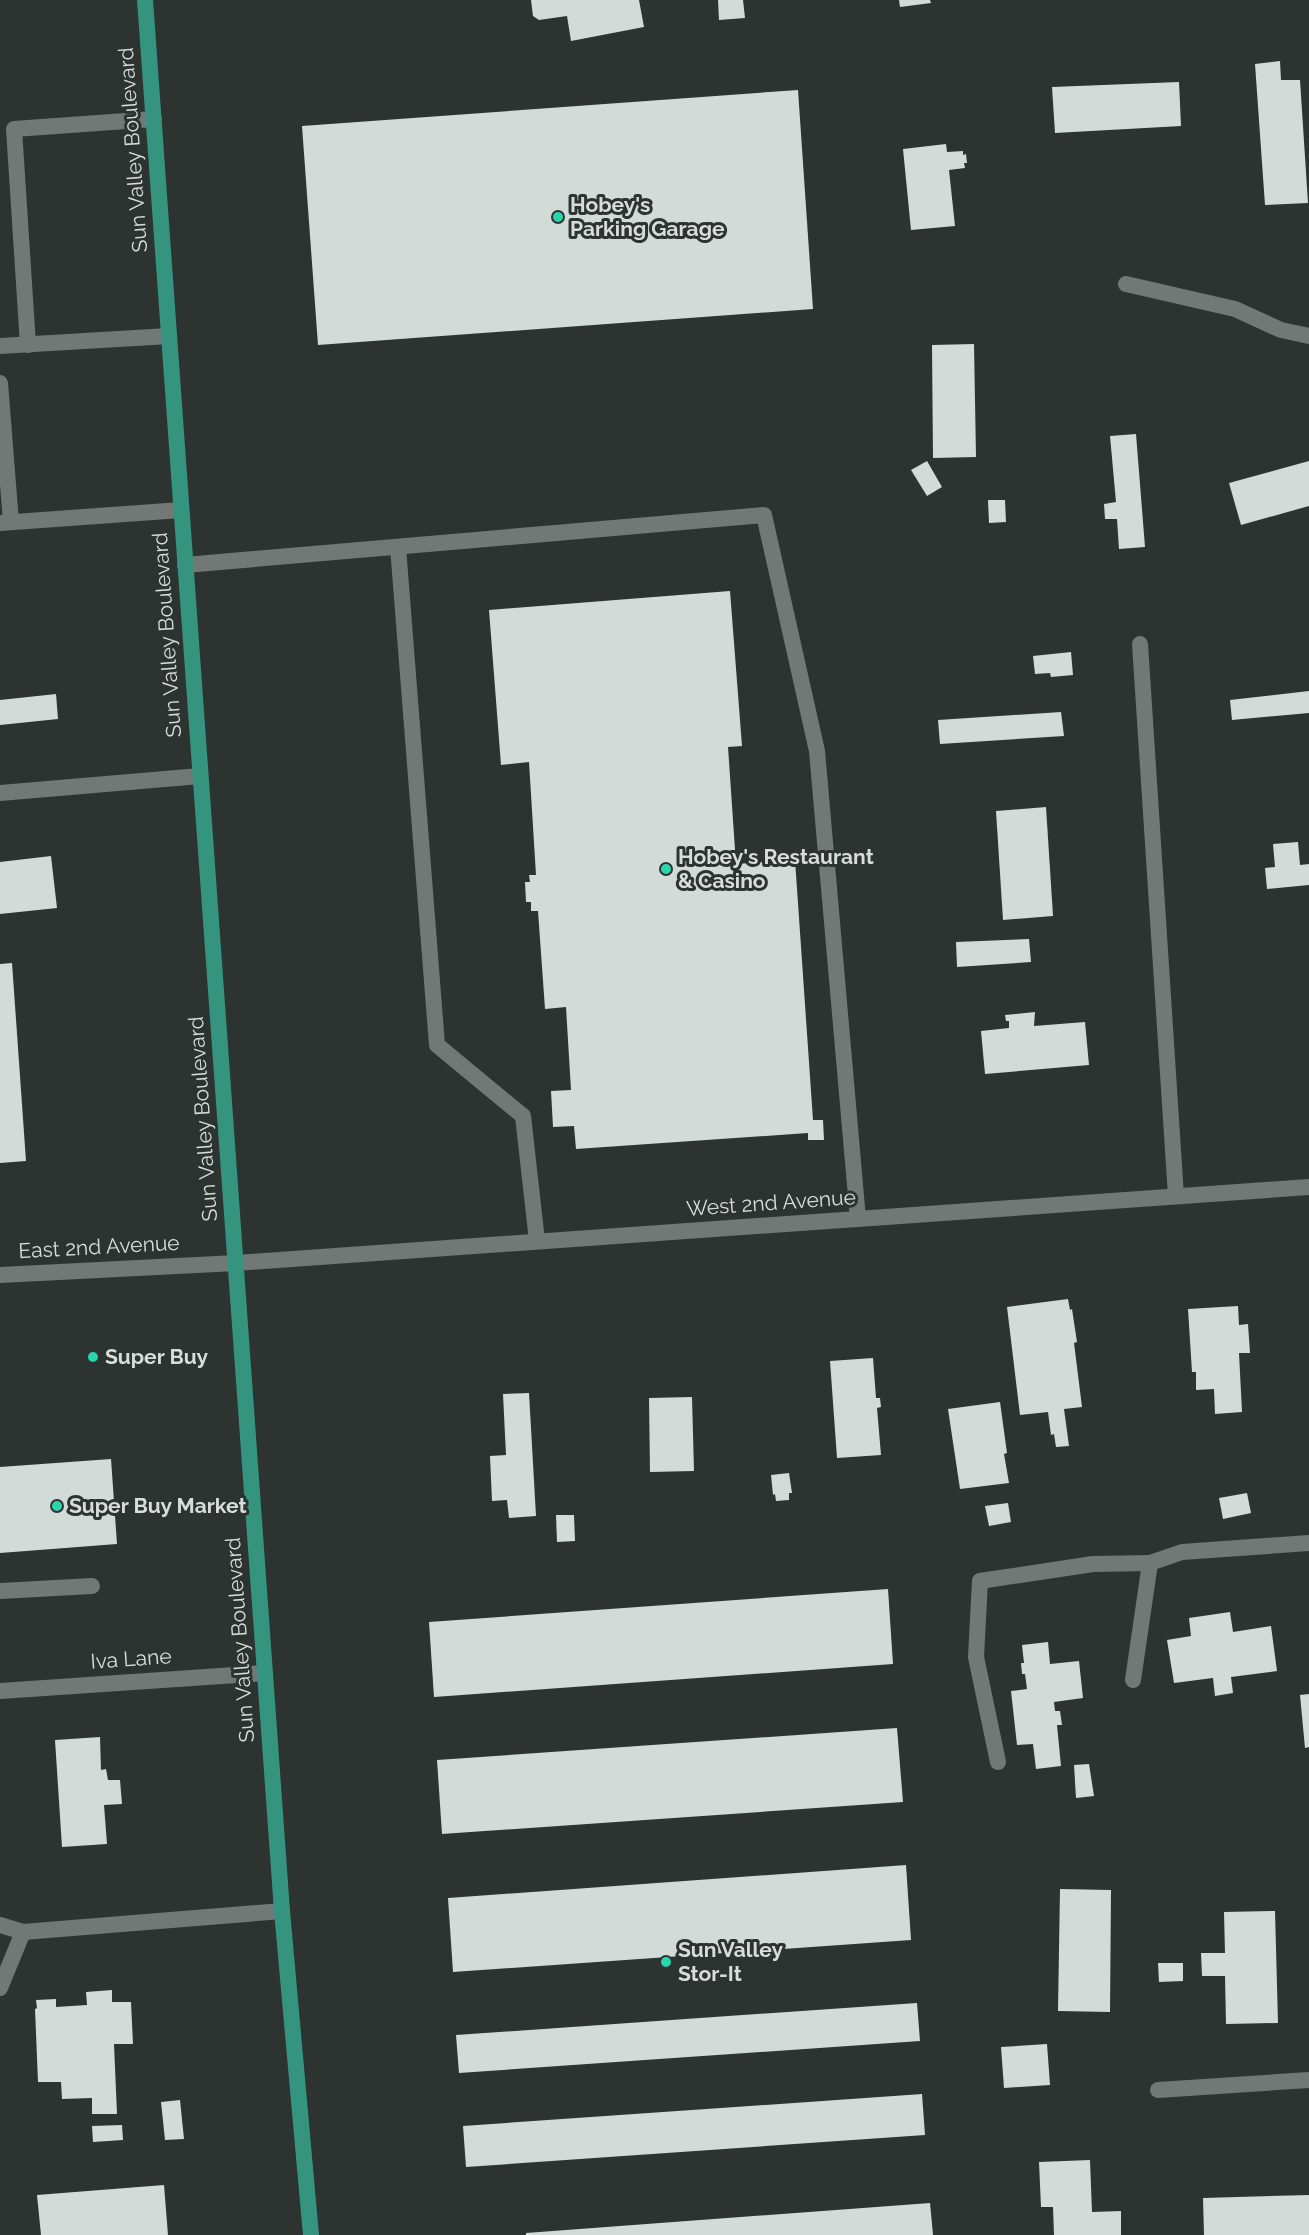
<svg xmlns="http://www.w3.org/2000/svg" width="1309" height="2235" viewBox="0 0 1309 2235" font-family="Raleway,sans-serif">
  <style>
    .building { fill: #d3dbd8 }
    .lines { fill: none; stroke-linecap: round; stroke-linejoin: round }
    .service { stroke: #717876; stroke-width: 16 }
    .minor { stroke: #717876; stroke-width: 16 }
    .tertiary { stroke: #717876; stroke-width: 16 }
    .primary { stroke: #34947e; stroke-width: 16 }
    .poi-dot { fill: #2bd5ac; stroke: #2d3331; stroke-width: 2 }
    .labels { text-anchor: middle; stroke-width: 6; stroke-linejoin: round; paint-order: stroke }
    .street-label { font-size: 21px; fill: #d8dcda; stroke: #2d3331 }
    .poi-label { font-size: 21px; font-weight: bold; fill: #d8dcda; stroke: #2d3331; text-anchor: start }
  </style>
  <rect width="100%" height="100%" fill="#2d3331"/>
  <g class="building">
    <polygon points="531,0 639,0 644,27 571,41 567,16 539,20 533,16"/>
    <polygon points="718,0 743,0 745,18 719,20"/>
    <polygon points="899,0 930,0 931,3 900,7"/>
    <polygon points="1280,61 1281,80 1300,80 1308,203 1265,205 1255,64"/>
    <polygon points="1179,82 1181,126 1055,133 1052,87"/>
    <polygon points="798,90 813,309 318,345 302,126"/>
    <polygon points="946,144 947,152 963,151 963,155 966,154 967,163 964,163 965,168 949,170 955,226 911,230 903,149"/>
    <polygon points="974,344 976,457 933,458 932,345"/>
    <polygon points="1136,434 1145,547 1119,549 1117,519 1105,519 1104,504 1116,502 1110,436"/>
    <polygon points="927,461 942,487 927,496 911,470"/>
    <polygon points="1309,461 1309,506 1241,525 1229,483"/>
    <polygon points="988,500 1005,500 1006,522 989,523"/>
    <polygon points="730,591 742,746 728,747 736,864 795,860 813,1120 823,1120 824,1140 808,1140 808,1133 576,1149 574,1126 553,1127 551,1091 571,1090 566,1007 545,1009 538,911 531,911 531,902 526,902 525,882 530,882 529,875 536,875 529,762 501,765 489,610"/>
    <polygon points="1071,652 1073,675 1051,677 1050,673 1035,674 1033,656"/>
    <polygon points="1309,691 1309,713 1232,720 1230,700"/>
    <polygon points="56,694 58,719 0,725 0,700"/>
    <polygon points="1061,712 1064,736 940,744 938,720"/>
    <polygon points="1046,807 1053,916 1003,920 996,811"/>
    <polygon points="1298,842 1300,865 1309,864 1309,885 1267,889 1265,868 1275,867 1273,844"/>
    <polygon points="51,856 57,908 0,914 0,862"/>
    <polygon points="1029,939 1031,962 957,967 956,942"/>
    <polygon points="12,963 26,1161 0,1163 0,964"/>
    <polygon points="1035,1012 1034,1026 1085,1022 1089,1065 985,1074 981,1031 1009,1028 1009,1021 1006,1021 1005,1015"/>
    <polygon points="1068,1299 1070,1310 1072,1309 1077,1342 1074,1343 1082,1407 1064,1409 1069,1446 1056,1447 1054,1434 1051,1435 1048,1412 1020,1415 1007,1307"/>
    <polygon points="1238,1306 1239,1325 1248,1324 1250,1353 1239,1353 1242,1412 1215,1414 1214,1389 1196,1390 1196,1372 1192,1372 1188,1309"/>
    <polygon points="873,1358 876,1398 880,1398 881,1407 877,1408 881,1455 837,1458 830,1361"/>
    <polygon points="529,1393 536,1516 509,1518 507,1500 492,1501 490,1456 506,1455 503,1394"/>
    <polygon points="692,1397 694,1471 650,1472 649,1398"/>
    <polygon points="1000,1402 1007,1453 1004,1454 1009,1483 960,1489 948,1409"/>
    <polygon points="111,1459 117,1544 0,1553 0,1467"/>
    <polygon points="789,1473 792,1493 789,1493 789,1500 776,1501 775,1494 773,1495 771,1475"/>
    <polygon points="1247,1493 1251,1513 1223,1519 1219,1498"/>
    <polygon points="1008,1503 1011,1522 989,1526 985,1506"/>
    <polygon points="556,1515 574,1515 575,1541 557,1542"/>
    <polygon points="888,1589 893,1664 434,1697 429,1622"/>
    <polygon points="1230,1612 1233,1632 1271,1626 1277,1671 1231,1677 1233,1693 1215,1696 1213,1678 1174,1683 1167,1640 1191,1636 1189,1618"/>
    <polygon points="1048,1642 1050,1664 1079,1661 1083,1698 1054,1702 1055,1711 1060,1711 1062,1725 1057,1725 1061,1766 1036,1769 1033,1744 1017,1745 1011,1691 1027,1689 1025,1674 1022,1674 1021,1663 1024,1663 1022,1645"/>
    <polygon points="1309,1694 1309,1747 1305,1748 1300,1695"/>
    <polygon points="897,1728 903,1802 442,1834 437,1760"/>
    <polygon points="100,1737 101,1770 106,1769 108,1780 120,1780 122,1804 104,1805 107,1844 62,1847 55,1740"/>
    <polygon points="1089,1764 1094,1796 1076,1798 1074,1765"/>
    <polygon points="906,1865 911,1940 453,1972 448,1898"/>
    <polygon points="1060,1889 1111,1890 1110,2012 1058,2011"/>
    <polygon points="1275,1911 1278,2023 1226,2024 1225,1976 1202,1976 1201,1953 1225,1953 1224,1912"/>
    <polygon points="1158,1963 1183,1963 1183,1981 1159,1982"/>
    <polygon points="112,1990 112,2002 131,2002 133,2044 114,2044 117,2114 92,2114 92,2098 62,2099 61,2082 38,2082 35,2009 37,2008 36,2000 56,1999 56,2007 87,2005 86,1992"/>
    <polygon points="917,2003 920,2041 459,2073 456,2035"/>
    <polygon points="1047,2044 1050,2085 1004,2088 1001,2047"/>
    <polygon points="922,2094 925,2135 466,2167 463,2126"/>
    <polygon points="180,2100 184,2139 165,2140 161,2102"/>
    <polygon points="122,2125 123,2140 93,2142 92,2126"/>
    <polygon points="1090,2160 1092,2212 1121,2211 1121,2235 1054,2235 1053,2207 1041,2207 1039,2162"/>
    <polygon points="164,2185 168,2235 41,2235 37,2195"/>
    <polygon points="1309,2195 1309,2235 1204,2235 1203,2198"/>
    <polygon points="930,2203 933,2235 526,2235 526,2233"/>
  </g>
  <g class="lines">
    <g class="service">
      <polyline points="28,345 14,129 154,119"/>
      <polyline points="0,346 169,336"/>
      <polyline points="0,383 11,522"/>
      <polyline points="0,523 181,510"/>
      <polyline points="398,547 437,1045 523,1116 537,1241"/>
      <polyline points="185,565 764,515 817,751 858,1219"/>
      <polyline points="1140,644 1176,1196"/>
      <polyline points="0,1591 92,1586"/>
      <polyline points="1133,1680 1150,1563 1182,1552 1309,1543"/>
      <polyline points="998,1762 976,1657 980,1581 1093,1564 1150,1563"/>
      <polyline points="0,1925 23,1932 282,1911"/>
      <polyline points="0,1988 23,1932"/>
      <polyline points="1158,2090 1309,2080"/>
    </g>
    <g class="minor">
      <polyline points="1126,284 1235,309 1281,330 1309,336"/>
      <polyline points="0,793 200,776"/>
      <polyline points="0,1691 265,1673"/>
    </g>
    <polyline class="tertiary" points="0,1275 236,1263 1309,1187"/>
    <polyline class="primary" points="145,0 282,1911 311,2235"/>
  </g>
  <g class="poi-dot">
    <circle cx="558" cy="217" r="6"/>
    <circle cx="666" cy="869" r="6"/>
    <circle cx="93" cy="1357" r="6"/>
    <circle cx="57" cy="1506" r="6"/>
    <circle cx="666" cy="1962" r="6"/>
  </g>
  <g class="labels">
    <g class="street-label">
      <text transform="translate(133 150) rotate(-94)" y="7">Sun Valley Boulevard</text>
      <text transform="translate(167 635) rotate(-94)" y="7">Sun Valley Boulevard</text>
      <text transform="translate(203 1119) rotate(-94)" y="7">Sun Valley Boulevard</text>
      <text transform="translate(771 1203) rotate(-4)" y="7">West 2nd Avenue</text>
      <text transform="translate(99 1247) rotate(-3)" y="7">East 2nd Avenue</text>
      <text transform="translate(240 1640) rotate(-94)" y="7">Sun Valley Boulevard</text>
      <text transform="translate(131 1659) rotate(-4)" y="7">Iva Lane</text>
    </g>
    <g class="poi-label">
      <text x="570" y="212">Hobey's<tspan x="570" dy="24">Parking Garage</tspan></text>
      <text x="678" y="864">Hobey's Restaurant<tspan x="678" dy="24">&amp; Casino</tspan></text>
      <text x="105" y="1364">Super Buy</text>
      <text x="69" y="1513">Super Buy Market</text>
      <text x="678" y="1957">Sun Valley<tspan x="678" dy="24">Stor-It</tspan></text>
    </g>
  </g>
</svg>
